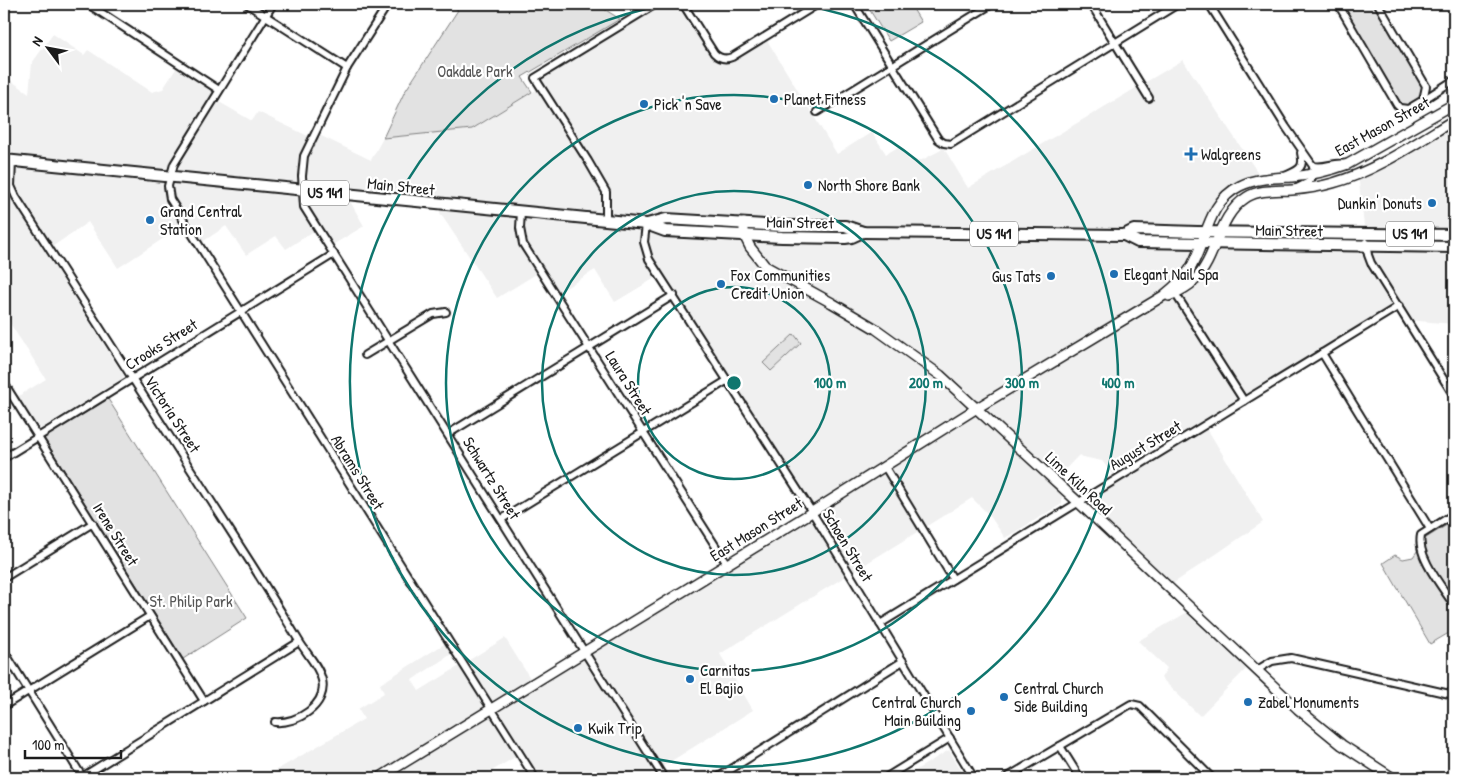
<svg xmlns="http://www.w3.org/2000/svg" width="1458" height="782" viewBox="0 0 1458 782" font-family="'Patrick Hand',sans-serif">
  <style>
    .built { fill: #f0f0f0 }
    .green { fill: #e2e2e2; stroke: #7f7f7f }
    .lines { fill: none; stroke-linecap: round; stroke-linejoin: round }
    .minor-casing { stroke: #1c1c1c; stroke-width: 10 }
    .secondary-casing { stroke: #1c1c1c; stroke-width: 12 }
    .primary-casing { stroke: #1c1c1c; stroke-width: 14 }
    .minor { stroke: #fff; stroke-width: 6 }
    .secondary { stroke: #fff; stroke-width: 9 }
    .primary { stroke: #fff; stroke-width: 10 }
    .ring { fill: none; stroke: #0f766e; stroke-width: 2.5 }
    .poi-dot { fill: #1f6fb2; stroke: #fff; stroke-width: 2 }
    .labels { text-anchor: middle; stroke-width: 4.5; stroke-linejoin: round; paint-order: stroke }
    .shield { fill: #fff; stroke: #606060; stroke-width: 1 }
    .shield-label { font-size: 15px; font-weight: bold; fill: #1c1c1c }
    .park-label { font-size: 16px; fill: #575757; stroke: #fff }
    .poi-label { font-size: 16px; fill: #1c1c1c; stroke: #fff; text-anchor: start }
    .street-label { font-size: 16px; fill: #1c1c1c; stroke: #fff }
    .centre { fill: #0f766e; stroke: #fff; stroke-width: 2.5 }
    .ring-label { font-size: 15px; text-anchor: middle; font-weight: bold; fill: #0f766e; stroke: #fff; stroke-width: 4.5; stroke-linejoin: round; paint-order: stroke }
  </style>
  <rect width="100%" height="100%" fill="#fff"/>
  <filter id="ink" filterUnits="userSpaceOnUse"><feTurbulence type="fractalNoise" baseFrequency=".02" numOctaves="2"/><feDisplacementMap in="SourceGraphic" scale="10" xChannelSelector="R" yChannelSelector="G"/><feConvolveMatrix kernelMatrix="1 2 1 2 8 2 1 2 1" color-interpolation-filters="sRGB"/></filter>
  <g filter="url(#ink)">
    <g class="built">
      <polygon points="656,4 683,4 714,53 726,59 765,37 837,154 872,132 886,154 900,146 909,160 922,160 941,150 944,143 945,150 968,188 1183,60 1262,179 1226,195 1201,243 1454,247 1454,324 1407,320 1399,306 1205,425 1263,522 1168,587 1078,502 1116,478 1102,461 1083,457 1079,455 1051,484 1062,496 1062,504 1005,538 990,516 972,498 720,654 753,710 644,778 535,778 520,754 480,778 263,778 364,719 358,709 384,693 380,684 449,641 456,651 412,680 419,691 505,638 533,683 812,512 660,275 615,302 595,270 556,294 541,271 497,298 440,213 440,205 347,196 364,226 329,247 317,229 286,249 276,236 246,255 226,226 198,245 184,225 118,268 88,222 49,249 16,197 12,200 124,376 121,379 42,428 39,428 35,425 17,397 46,379 4,314 4,76 29,93 32,63 53,34 84,55 88,50 152,92 163,89 179,64 219,90 214,99 252,121 258,112 312,138 315,133 371,160 383,138 472,129 541,87 535,78"/>
      <polygon points="1454,120 1454,235 1365,234 1358,174"/>
      <polygon points="1186,613 1246,669 1200,716 1161,678 1167,668 1138,641"/>
      <polygon points="949,750 966,778 903,778"/>
    </g>
    <g class="green">
      <polygon points="448,4 596,4 620,19 522,77 532,92 472,129 383,138 404,93 458,10"/>
      <polygon points="866,4 910,4 921,22 889,41"/>
      <polygon points="1341,4 1374,4 1422,86 1420,99 1408,106 1402,105"/>
      <polygon points="794,334 801,343 771,371 763,363"/>
      <polygon points="108,399 247,618 183,659 44,438"/>
      <polygon points="1450,523 1454,530 1454,630 1430,644 1383,563 1395,555 1403,559 1413,557 1426,538"/>
    </g>
    <g class="lines">
      <g class="minor-casing">
        <g id="minor">
          <polyline points="88,4 219,90"/>
          <polyline points="247,4 347,68"/>
          <polyline points="273,4 174,164 168,186 170,199 535,778"/>
          <polyline points="388,4 347,68 304,156 302,176 304,207 664,778"/>
          <path d="M683 4 714 53C719 58 725 60 732 57L818 4"/>
          <polyline points="854,4 938,139 944,143 951,144 1178,4"/>
          <polyline points="1091,4 1149,98"/>
          <polyline points="1209,4 1286,127 1313,166 1314,174 1309,182 1297,188"/>
          <polyline points="1338,4 1397,105 1400,108 1408,109 1423,100 1426,86 1378,4"/>
          <polyline points="1423,100 1454,80"/>
          <polyline points="817,112 992,4"/>
          <path d="M12 161 11 186 16 197C94 317 171 437 247 557 265 585 282 613 299 641 306 653 319 666 322 680 328 705 297 724 275 722"/>
          <path d="M1313 166C1325 169 1335 161 1346 164"/>
          <path d="M1285 176C1298 170 1305 169 1301 153"/>
          <polyline points="521,212 520,228 523,244 727,564"/>
          <polyline points="606,220 606,192 588,161 535,78 656,4"/>
          <polyline points="646,224 644,242 649,259 812,512 974,778"/>
          <polyline points="1366,242 1368,255 1371,263 1454,396"/>
          <polyline points="1173,290 1244,401"/>
          <polyline points="1322,353 1430,529"/>
          <polyline points="365,355 433,314 446,312"/>
          <polyline points="4,383 204,701"/>
          <polyline points="448,434 674,295"/>
          <polyline points="4,458 334,254"/>
          <polyline points="885,467 953,579"/>
          <path d="M1454 514 1421 535C1416 556 1443 588 1454 605"/>
          <polyline points="502,519 728,380"/>
          <polyline points="4,578 93,523"/>
          <polyline points="880,624 1399,306"/>
          <polyline points="4,651 83,778"/>
          <polyline points="1257,670 1272,661 1291,658 1454,695"/>
          <polyline points="4,706 150,616"/>
          <polyline points="1060,746 1080,778"/>
          <polyline points="82,777 299,642"/>
          <polyline points="717,778 903,661"/>
          <polyline points="885,778 950,738"/>
          <polyline points="1006,778 1131,704 1140,706 1212,778"/>
        </g>
      </g>
      <g class="secondary-casing">
        <g id="secondary">
          <polyline points="744,223 744,235 750,247 765,266 832,303 876,329 940,375 1078,502 1298,709 1342,745 1393,778"/>
          <path d="M1169 296C1178 292 1188 287 1195 280 1218 256 1217 216 1247 197 1260 189 1277 191 1292 190 1306 189 1319 187 1333 183 1376 171 1416 143 1454 120"/>
          <path d="M379 778 804 517 977 408 1163 296C1173 288 1183 280 1190 269 1207 241 1207 202 1240 186 1256 178 1274 178 1292 177 1312 175 1329 171 1348 164L1454 104"/>
        </g>
      </g>
      <g class="primary-casing">
        <g id="primary">
          <polyline points="4,160 646,224 665,231 782,237 845,238 852,237 863,232"/>
          <polyline points="647,224 666,219 782,226 845,226 863,232 1124,235 1138,242 1454,247"/>
          <polyline points="1124,235 1134,230 1197,232 1454,235"/>
        </g>
      </g>
      <use href="#minor" class="minor"/>
      <use href="#secondary" class="secondary"/>
      <use href="#primary" class="primary"/>
    </g>
  </g>
  <g class="ring">
    <circle cx="734" cy="383" r="96"/>
    <circle cx="734" cy="383" r="192"/>
    <circle cx="734" cy="383" r="288"/>
    <path d="M797 4A384 384 0 1 1 671 4"/>
  </g>
  <g class="poi-dot">
    <circle cx="774" cy="99" r="5"/>
    <circle cx="644" cy="104" r="5"/>
    <path d="M1188.5 146.5h5v5h5v5h-5v5h-5v-5h-5v-5h5z"/>
    <circle cx="808" cy="185" r="5"/>
    <circle cx="1432" cy="203" r="5"/>
    <circle cx="150" cy="220" r="5"/>
    <circle cx="1114" cy="274" r="5"/>
    <circle cx="1051" cy="276" r="5"/>
    <circle cx="721" cy="284" r="5"/>
    <circle cx="690" cy="679" r="5"/>
    <circle cx="1004" cy="697" r="5"/>
    <circle cx="1248" cy="702" r="5"/>
    <circle cx="971" cy="711" r="5"/>
    <circle cx="578" cy="728" r="5"/>
  </g>
  <g class="labels">
    <g class="shield">
      <rect x="301" y="180.5" width="48" height="25" rx="4"/>
      <rect x="970" y="221.5" width="48" height="25" rx="4"/>
      <rect x="1386" y="221.5" width="48" height="25" rx="4"/>
    </g>
    <g class="shield-label">
      <text x="325" y="198">US 141</text>
      <text x="994" y="239">US 141</text>
      <text x="1410" y="239">US 141</text>
    </g>
    <g class="park-label">
      <text x="475" y="77">Oakdale Park</text>
      <text x="191" y="607">St. Philip Park</text>
    </g>
    <g class="poi-label">
      <text x="784" y="105">Planet Fitness</text>
      <text x="654" y="110">Pick 'n Save</text>
      <text x="1201" y="160">Walgreens</text>
      <text x="818" y="191">North Shore Bank</text>
      <text x="1422" y="209" text-anchor="end">Dunkin' Donuts</text>
      <text x="160" y="217">Grand Central<tspan x="160" dy="18">Station</tspan></text>
      <text x="1124" y="280">Elegant Nail Spa</text>
      <text x="731" y="281">Fox Communities<tspan x="731" dy="18">Credit Union</tspan></text>
      <text x="1041" y="282" text-anchor="end">Gus Tats</text>
      <text x="700" y="676">Carnitas<tspan x="700" dy="18">El Bajio</tspan></text>
      <text x="1014" y="694">Central Church<tspan x="1014" dy="18">Side Building</tspan></text>
      <text x="961" y="708" text-anchor="end">Central Church<tspan x="961" dy="18">Main Building</tspan></text>
      <text x="1258" y="708">Zabel Monuments</text>
      <text x="588" y="734">Kwik Trip</text>
    </g>
    <g class="street-label">
      <text transform="translate(1382 126) rotate(-29)" y="6">East Mason Street</text>
      <text transform="translate(401 186) rotate(6)" y="6">Main Street</text>
      <text transform="translate(800 222) rotate(1)" y="6">Main Street</text>
      <text transform="translate(1289 230) rotate(1)" y="6">Main Street</text>
      <text transform="translate(161 344) rotate(-32)" y="6">Crooks Street</text>
      <text transform="translate(629 383) rotate(58)" y="6">Laura Street</text>
      <text transform="translate(173 414) rotate(57)" y="6">Victoria Street</text>
      <text transform="translate(1145 445) rotate(-31)" y="6">August Street</text>
      <text transform="translate(358 472) rotate(58)" y="6">Abrams Street</text>
      <text transform="translate(492 478) rotate(58)" y="6">Schwartz Street</text>
      <text transform="translate(1079 483) rotate(43)" y="6">Lime Kiln Road</text>
      <text transform="translate(756 529) rotate(-32)" y="6">East Mason Street</text>
      <text transform="translate(116 534) rotate(58)" y="6">Irene Street</text>
      <text transform="translate(848 545) rotate(59)" y="6">Schoen Street</text>
    </g>
  </g>
  <circle cx="734" cy="383" r="8" class="centre"/>
  <g class="ring-label">
    <text x="830" y="388">100 m</text>
    <text x="926" y="388">200 m</text>
    <text x="1022" y="388">300 m</text>
    <text x="1118" y="388">400 m</text>
  </g>
  <rect width="1458" height="782" fill="none" stroke="#fff" stroke-width="20"/>
  <rect x="10" y="10" width="1438" height="762" fill="none" stroke="#1c1c1c" stroke-width="2" filter="url(#ink)"/>
  <g transform="translate(48 48) rotate(302)" stroke="#ffffff" stroke-width="4" paint-order="stroke">
  <path d="M0-4L9 19L0 12L-9 19Z" fill="#1c1c1c"/>
  <text y="-8" font-size="14" font-weight="bold" text-anchor="middle" fill="#1c1c1c">N</text>
  </g>
  <path d="M25 750v8h96v-8" fill="none" stroke="#1c1c1c" stroke-width="2.5"/>
  <text x="32" y="750" font-size="15" fill="#1c1c1c" stroke="#ffffff" stroke-width="4" paint-order="stroke">100 m</text>
</svg>
